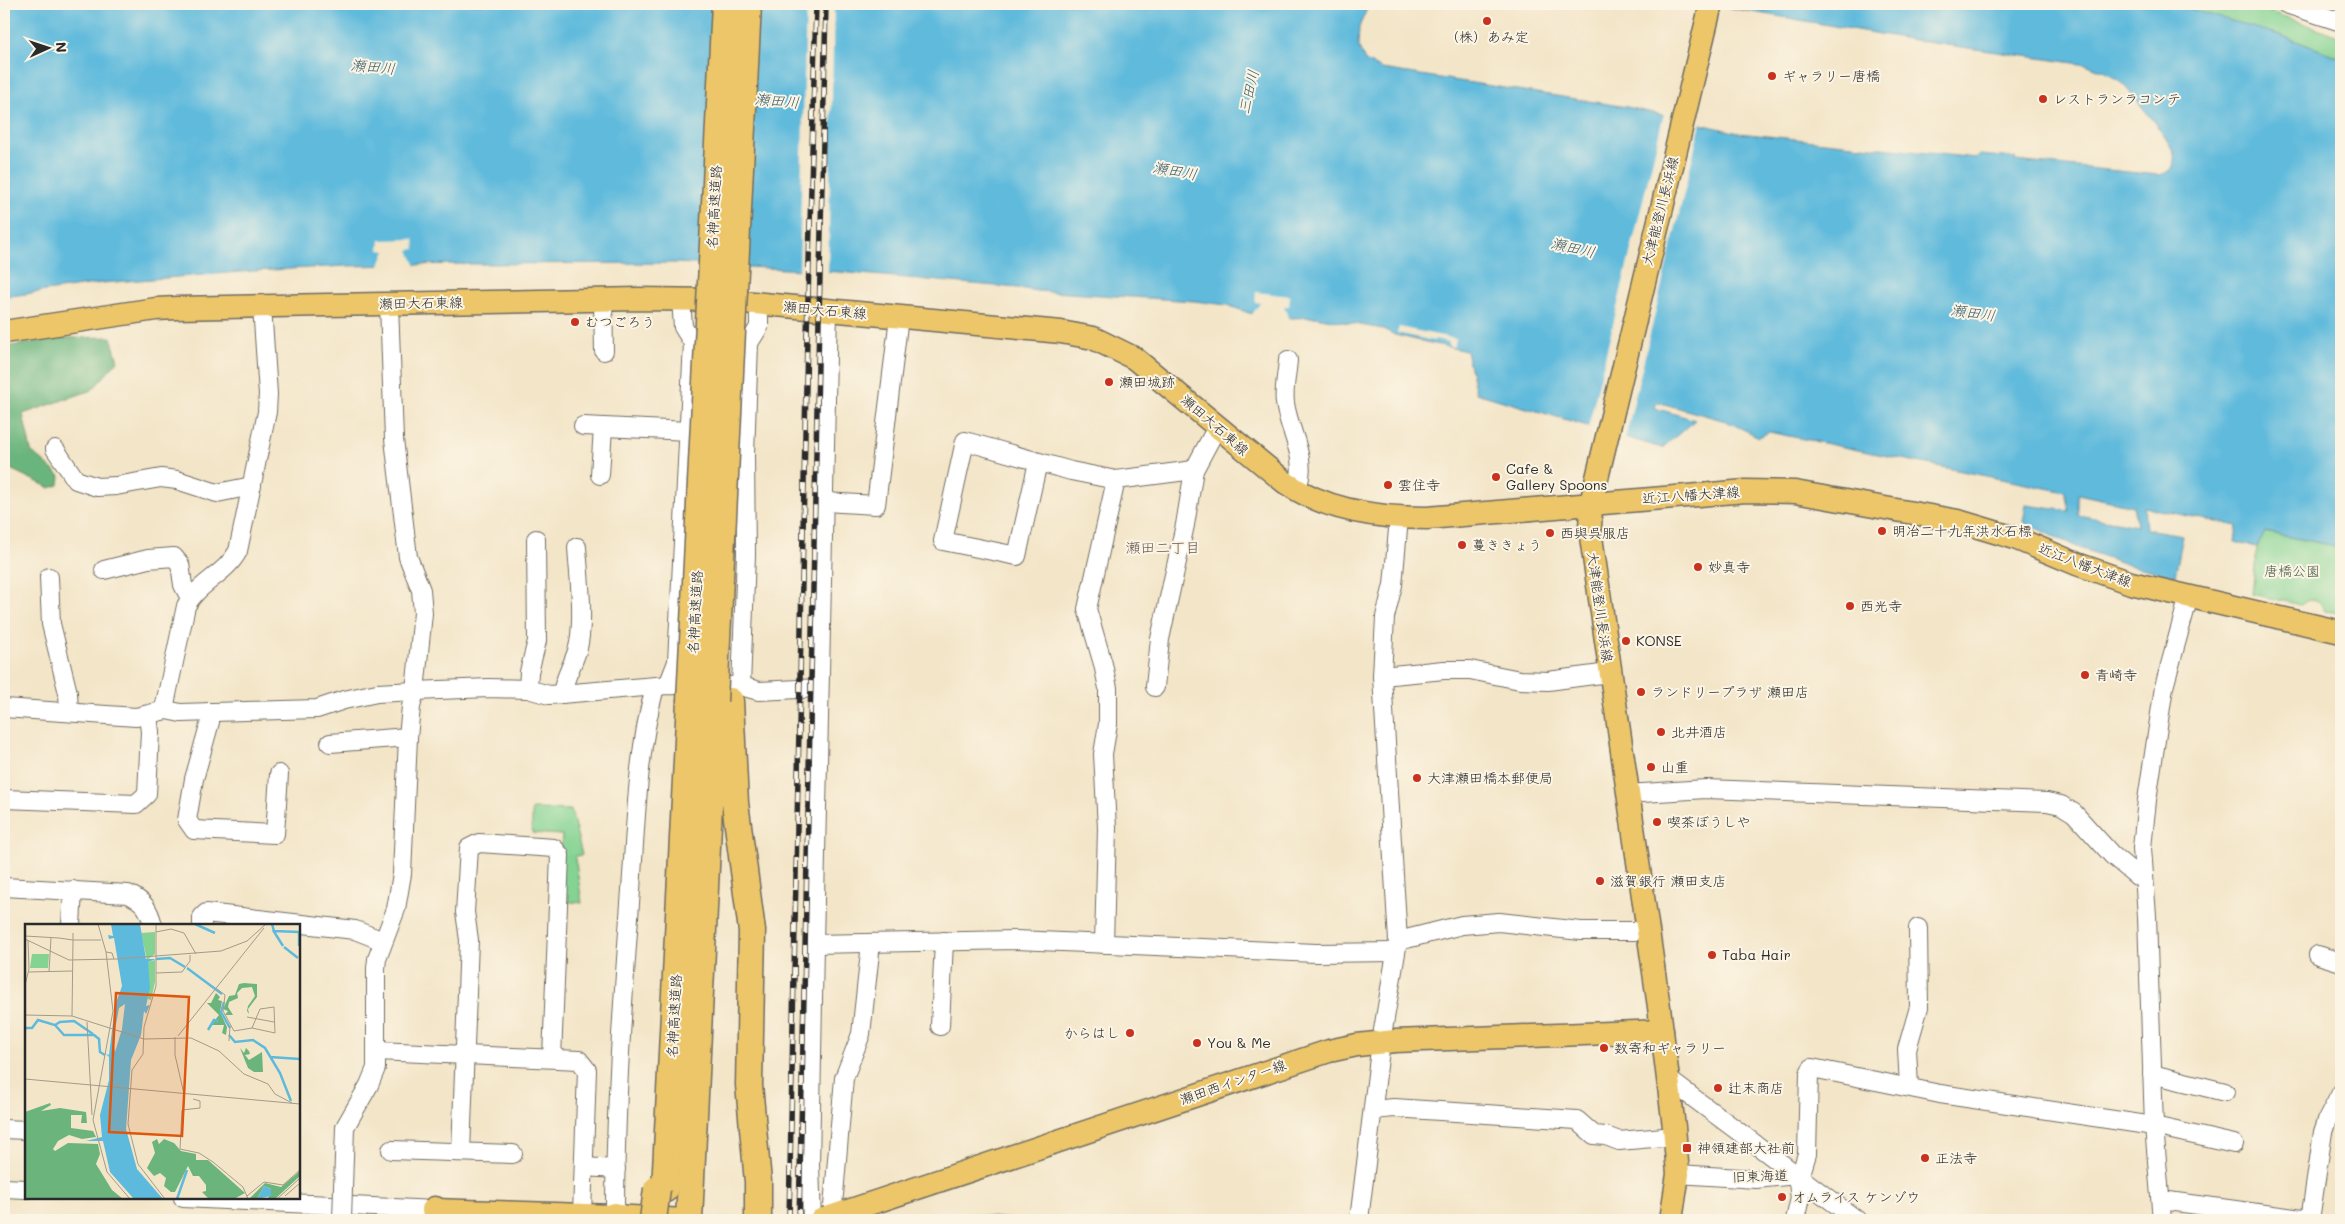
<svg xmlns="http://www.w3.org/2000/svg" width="2345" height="1224" viewBox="0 0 2345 1224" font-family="Mali,'Klee One',sans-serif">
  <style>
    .green { fill: #84d393; stroke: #587f5f }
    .forest { fill: #6bb57d; stroke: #4b7054 }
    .water { fill: #5ebadc; stroke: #447284; fill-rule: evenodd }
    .pier { fill: #f3e5c8 }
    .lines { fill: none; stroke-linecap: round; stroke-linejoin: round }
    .minor-casing { stroke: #716c62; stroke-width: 20 }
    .major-casing { stroke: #716c62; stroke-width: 25 }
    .highway-casing { stroke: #716c62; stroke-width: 29 }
    .minor { stroke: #fff; stroke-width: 18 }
    .major { stroke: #ecc669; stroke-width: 22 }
    .highway { stroke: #ecc669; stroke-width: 26 }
    .rail-casing { stroke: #2b2b2b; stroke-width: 5.5 }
    .rail { stroke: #fcf5e5; stroke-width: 4; stroke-dasharray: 11; stroke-linecap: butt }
    .minor-bridge-casing { stroke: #716c62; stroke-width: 20; stroke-linecap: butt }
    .highway-bridge-casing { stroke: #716c62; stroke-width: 29; stroke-linecap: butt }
    .minor-bridge { stroke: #fff; stroke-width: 18 }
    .highway-bridge { stroke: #ecc669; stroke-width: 26 }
    .poi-dot { fill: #c8321e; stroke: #fcf5e5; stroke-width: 2 }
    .labels { text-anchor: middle; stroke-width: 4; stroke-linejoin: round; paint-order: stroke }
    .poi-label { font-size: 14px; fill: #2b2b2b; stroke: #fcf5e5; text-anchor: start }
    .street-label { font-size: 14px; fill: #2b2b2b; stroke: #fcf5e5 }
    .park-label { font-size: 14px; fill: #465d4a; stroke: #fcf5e5 }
    .water-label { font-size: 15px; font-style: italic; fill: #3d5d69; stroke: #fcf5e5 }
    .neighbourhood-label { font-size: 15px; fill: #6c5b57; stroke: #fcf5e5 }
    .inset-river { fill: none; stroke: #5ebadc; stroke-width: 2.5 }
    .inset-road { fill: none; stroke: #a39b89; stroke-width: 1 }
    .view { fill: #df570e; fill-opacity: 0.15; stroke: #df570e; stroke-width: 2.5 }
    .inset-edge { fill: none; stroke: #2b2b2b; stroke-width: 2.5 }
  </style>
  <rect width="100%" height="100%" fill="#fcf5e5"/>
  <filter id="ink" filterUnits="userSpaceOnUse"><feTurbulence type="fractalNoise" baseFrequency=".02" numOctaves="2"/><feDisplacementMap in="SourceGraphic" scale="10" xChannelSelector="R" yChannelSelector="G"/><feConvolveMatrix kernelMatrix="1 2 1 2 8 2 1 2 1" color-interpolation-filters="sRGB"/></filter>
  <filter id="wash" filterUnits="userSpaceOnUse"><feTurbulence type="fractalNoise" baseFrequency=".0096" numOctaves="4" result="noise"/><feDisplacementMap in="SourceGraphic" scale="20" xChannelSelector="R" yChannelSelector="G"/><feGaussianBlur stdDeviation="1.12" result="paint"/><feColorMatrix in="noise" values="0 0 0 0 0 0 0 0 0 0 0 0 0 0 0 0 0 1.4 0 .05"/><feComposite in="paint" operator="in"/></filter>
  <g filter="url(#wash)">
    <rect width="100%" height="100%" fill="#f3e5c8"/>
    <g class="green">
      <polygon points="2164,4 2252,5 2341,37 2341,58 2280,35"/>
      <path d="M2264 532 2341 547V613L2325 611C2319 599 2311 596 2301 605L2252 594 2257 548Z"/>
      <polygon points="532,809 571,810 582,855 575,856 582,903 563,901 559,875 562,835 532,833"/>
      <polygon points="966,1214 1017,1220 965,1220"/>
    </g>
    <polygon class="forest" points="111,337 118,361 92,390 23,414 31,451 60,476 59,485 50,488 4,466 4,347 61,338"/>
    <path class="water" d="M4 4H1369L1359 27 1358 45 1365 61 1382 69 1627 107 1739 133 1976 158 1979 155 2015 158V161L2159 175C2168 173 2174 170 2174 160 2175 157 2174 152 2172 149 2166 136 2127 86 2116 78 2108 72 2097 69 2088 65L1926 42 1707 4H2164L2180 6 2280 35 2341 58V547L2265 532 2257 548 2235 542 2237 526 2144 507 2146 529 2183 535 2175 576 2129 565 2077 547 2023 522 2026 505 2069 511 2065 492 1769 432 1759 437 1726 421 1657 402 1655 408 1695 420 1662 448 1476 393 1466 351 1395 335 1383 329 1315 317 1292 318 1249 313 1227 305 1194 301 1037 291 1018 288 839 272 676 263 466 264 346 266 253 271 102 283 4 297ZM2078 494 2133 506 2137 526 2078 515Z"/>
    <g class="pier">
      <polygon points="806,4 834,4 828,274 799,273"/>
      <polygon points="1664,113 1701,122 1625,439 1588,428"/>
      <polygon points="414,239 415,249 409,250 416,267 379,267 386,251 379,250 380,240"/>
      <polygon points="1256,292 1290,296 1289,306 1284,306 1289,320 1251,316 1260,303 1255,302"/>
      <polygon points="1399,327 1456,339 1454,347 1448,346 1449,342 1435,339 1434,341 1397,333"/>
    </g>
  </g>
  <g filter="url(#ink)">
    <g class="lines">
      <g class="minor-casing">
        <g id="minor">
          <polyline points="2286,4 2341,22"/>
          <polyline points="603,300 604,351"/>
          <path d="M1288 360C1287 374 1283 390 1285 403 1289 433 1310 460 1296 490"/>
          <polyline points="583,426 689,431"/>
          <polyline points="55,449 76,480 97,487 116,486 161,478 177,480 217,493 252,486"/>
          <polyline points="1038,462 1017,556 943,541 965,441 1071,471 1116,480"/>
          <polyline points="600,475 603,427"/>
          <polyline points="824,502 876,505 899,317"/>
          <polyline points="104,570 148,559 174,557 180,564 183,585 190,598"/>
          <polyline points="49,577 51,624 68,693 69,712"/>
          <polyline points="1382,676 1444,670 1470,670 1520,680 1548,681 1609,673"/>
          <polyline points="668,685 677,662 693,343 683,327 681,299"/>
          <polyline points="741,686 746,555 745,454 749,343 759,327 759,304"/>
          <polyline points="1155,687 1160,639 1185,525 1194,470 1217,427"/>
          <polyline points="528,689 529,672 537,641 536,539"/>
          <path d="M562 694C564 676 576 661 579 643 584 613 579 578 577 547"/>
          <polyline points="4,708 136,717 166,710 181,713 317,709 344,700 377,693 415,691 489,688 528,689 549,695 668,685 741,686 759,691 819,688"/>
          <path d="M166 710 165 704 186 606C198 583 226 574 238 551L267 412 268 394 262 306"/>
          <polyline points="209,712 210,722 194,779 187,820 194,830 275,834 279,774"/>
          <polyline points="330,743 408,737"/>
          <polyline points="1627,794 1706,789 2047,802 2061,805 2074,813 2112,855 2137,876 2144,878"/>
          <polyline points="4,799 136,804 147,794 150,732 148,715"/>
          <path d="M4 887 128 894C144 901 149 909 153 925"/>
          <polyline points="71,925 73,890"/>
          <polyline points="202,925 202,917 206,913 355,930 383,941"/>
          <polyline points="1398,941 1462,925 1499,922 1581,931 1647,931"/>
          <polyline points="814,944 1016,940 1316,953 1395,952"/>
          <polyline points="1104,944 1107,828 1103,754 1108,724 1108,688 1103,664 1087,609 1116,480 1194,470"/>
          <polyline points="2318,955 2341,962"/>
          <polyline points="940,1026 944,941"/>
          <polyline points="377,1051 579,1060 587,1070 582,1214"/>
          <polyline points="2152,1074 2225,1092"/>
          <polyline points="1668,1079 1857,1220"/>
          <polyline points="1909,1087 1907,1049 1919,1007 1918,928"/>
          <polyline points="1373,1110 1394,1108 1577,1120 1594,1135 1606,1136 1619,1141 1675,1136"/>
          <polyline points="4,1129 26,1130"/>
          <polyline points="391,1150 513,1154"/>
          <polyline points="461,1152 469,940 465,912 469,848 479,843 554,848 560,855 552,1058"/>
          <polyline points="584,1167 616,1169"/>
          <polyline points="1678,1174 1756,1179 1797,1175"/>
          <polyline points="4,1188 26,1189"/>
          <polyline points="343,1188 345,1127 369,1085 376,1068 376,968 377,959 396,909 402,874 408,737 411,707 415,691 423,613 421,590 408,557 394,439 389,304"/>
          <polyline points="183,1198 435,1210 435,1220"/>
          <polyline points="2161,1200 2310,1220"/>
          <path d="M615 1216C615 1107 623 998 631 890 636 822 637 753 655 687"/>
          <polyline points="832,1218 844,1078 861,1034 871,943"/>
          <polyline points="812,1220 810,1166 814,944 828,310"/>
          <polyline points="1359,1220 1381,1042 1398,941 1382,676 1385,617 1393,585 1399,518"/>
          <polyline points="1795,1220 1800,1198 1797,1175 1803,1167 1807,1154 1809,1073 1812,1068 1940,1094 2154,1126 2234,1144"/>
          <polyline points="2162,1220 2154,1126 2147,916 2142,848 2147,800 2164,687 2189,596"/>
          <polyline points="2310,1220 2323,1132 2327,1120 2341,1093"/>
        </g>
      </g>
      <g class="major-casing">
        <g id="major">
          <path d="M4 332 156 309 177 308 638 299 722 300 1061 332 1093 338 1134 358 1286 483C1327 511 1379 518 1427 518L1746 491 1795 492 1958 521 2015 538 2077 564 2131 583 2341 632"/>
          <polyline points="435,1210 615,1216 684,1220"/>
          <polyline points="821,1220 1329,1051 1357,1045 1395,1041 1662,1031"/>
          <polyline points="1671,1220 1678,1174 1674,1127 1659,1007 1590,530 1591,503 1711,4"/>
        </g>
      </g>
      <g class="highway-casing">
        <g id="highway">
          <polyline points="730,701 735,803 752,931 749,1085 758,1182 758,1220"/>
          <polyline points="665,1189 690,701"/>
          <polyline points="435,1210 447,1220"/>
          <polyline points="609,1220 615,1216"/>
          <polyline points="689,1220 714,701"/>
        </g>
      </g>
      <use href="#minor" class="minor"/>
      <use href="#major" class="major"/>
      <use href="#highway" class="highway"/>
      <g class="rail-casing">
        <g id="rail">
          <polyline points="789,1220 807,336 816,4"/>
          <polyline points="799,1220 826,4"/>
        </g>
      </g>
      <use href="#rail" class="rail"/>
      <g class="minor-bridge-casing">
        <polyline id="minor-bridge" points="342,1220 343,1188"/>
      </g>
      <g class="highway-bridge-casing">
        <g id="highway-bridge">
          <polyline points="690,701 725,4"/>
          <polyline points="714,701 748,4"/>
          <polyline points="653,1220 657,1189"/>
        </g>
      </g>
      <use href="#minor-bridge" class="minor-bridge"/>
      <use href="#highway-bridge" class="highway-bridge"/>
    </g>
  </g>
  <g class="poi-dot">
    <circle cx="1487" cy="21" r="5"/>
    <circle cx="1772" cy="76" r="5"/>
    <circle cx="2043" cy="99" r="5"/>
    <circle cx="575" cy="322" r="5"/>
    <circle cx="1109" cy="382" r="5"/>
    <circle cx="1496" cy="477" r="5"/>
    <circle cx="1388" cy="485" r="5"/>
    <circle cx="1882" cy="531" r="5"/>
    <circle cx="1550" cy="533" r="5"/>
    <circle cx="1462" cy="545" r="5"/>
    <circle cx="1698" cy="567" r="5"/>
    <circle cx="1850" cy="606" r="5"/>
    <circle cx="1626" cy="641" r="5"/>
    <circle cx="2085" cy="675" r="5"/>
    <circle cx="1641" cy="692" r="5"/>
    <circle cx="1661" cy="732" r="5"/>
    <circle cx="1651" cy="767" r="5"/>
    <circle cx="1417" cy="778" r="5"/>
    <circle cx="1657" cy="822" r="5"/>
    <circle cx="1600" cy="881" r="5"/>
    <circle cx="1712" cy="955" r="5"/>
    <circle cx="1130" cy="1033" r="5"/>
    <circle cx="1197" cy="1043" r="5"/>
    <circle cx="1604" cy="1048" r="5"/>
    <circle cx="1718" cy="1088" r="5"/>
    <rect x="1682" y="1143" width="10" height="10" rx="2.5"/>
    <circle cx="1925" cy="1158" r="5"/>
    <circle cx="1782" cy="1197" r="5"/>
  </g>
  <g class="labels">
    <g class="poi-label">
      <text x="1487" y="42" text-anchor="middle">（株）あみ定</text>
      <text x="1782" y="81">ギャラリー唐橋</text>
      <text x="2053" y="104">レストランラコンテ</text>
      <text x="585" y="327">むつごろう</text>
      <text x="1119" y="387">瀬田城跡</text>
      <text x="1506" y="474">Cafe &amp;<tspan x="1506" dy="16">Gallery Spoons</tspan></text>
      <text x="1398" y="490">雲住寺</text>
      <text x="1892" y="536">明冶二十九年洪水石標</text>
      <text x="1560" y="538">西與呉服店</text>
      <text x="1472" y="550">蔓ききょう</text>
      <text x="1708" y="572">妙真寺</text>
      <text x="1860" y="611">西光寺</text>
      <text x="1636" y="646">KONSE</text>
      <text x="2095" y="680">青崎寺</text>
      <text x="1651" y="697">ランドリープラザ 瀬田店</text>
      <text x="1671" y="737">北井酒店</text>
      <text x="1661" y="772">山重</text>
      <text x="1427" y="783">大津瀬田橋本郵便局</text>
      <text x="1667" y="827">喫茶ぼうしや</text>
      <text x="1610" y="886">滋賀銀行 瀬田支店</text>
      <text x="1722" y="960">Taba Hair</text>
      <text x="1120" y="1038" text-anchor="end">からはし</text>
      <text x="1207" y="1048">You &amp; Me</text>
      <text x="1614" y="1053">数寄和ギャラリー</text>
      <text x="1728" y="1093">辻末商店</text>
      <text x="1697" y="1153">神領建部大社前</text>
      <text x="1935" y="1163">正法寺</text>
      <text x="1792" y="1202">オムライス ケンゾウ</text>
    </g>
    <g class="street-label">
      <text transform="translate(714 207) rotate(-87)" y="5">名神高速道路</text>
      <text transform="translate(1660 211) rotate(-76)" y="5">大津能登川長浜線</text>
      <text transform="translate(421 303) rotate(-1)" y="5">瀬田大石東線</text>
      <text transform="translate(825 310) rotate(5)" y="5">瀬田大石東線</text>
      <text transform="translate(1215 425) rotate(41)" y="5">瀬田大石東線</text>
      <text transform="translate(1691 495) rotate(-4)" y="5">近江八幡大津線</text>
      <text transform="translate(2085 565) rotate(21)" y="5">近江八幡大津線</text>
      <text transform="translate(1600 607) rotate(82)" y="5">大津能登川長浜線</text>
      <text transform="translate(695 612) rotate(-87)" y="5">名神高速道路</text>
      <text transform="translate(674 1016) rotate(-87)" y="5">名神高速道路</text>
      <text transform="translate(1233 1082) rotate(-19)" y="5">瀬田西インター線</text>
      <text transform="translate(1760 1176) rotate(-2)" y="5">旧東海道</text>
    </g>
    <g class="park-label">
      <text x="2292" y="576">唐橋公園</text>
    </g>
    <g class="water-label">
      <text transform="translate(373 67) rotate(5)" y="5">瀬田川</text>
      <text transform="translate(1249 92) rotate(-77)" y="5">三田川</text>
      <text transform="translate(777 101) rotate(5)" y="5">瀬田川</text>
      <text transform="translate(1175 171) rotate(10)" y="5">瀬田川</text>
      <text transform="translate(1573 248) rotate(13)" y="5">瀬田川</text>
      <text transform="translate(1973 313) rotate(8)" y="5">瀬田川</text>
    </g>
    <g class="neighbourhood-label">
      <text x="1163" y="553">瀬田二丁目</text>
    </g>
  </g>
  <g transform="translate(25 924)">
    <rect width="275" height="275" fill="#f3e5c8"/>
    <path d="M130 8V30L122 36 116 9ZM7 30H24L23 44H5ZM130 36V58L126 76 123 75V38Z" fill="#84d393"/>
    <path d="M219 59 232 60V73L223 85 224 90 222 87 223 82 230 72 227 63 217 64 212 69 213 74 204 78 203 83 208 91H200L203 87 198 85 204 72 210 71 214 60ZM191 69 195 73 193 76 197 77 195 88 202 103 201 111 197 109 199 101H186L194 91 182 79H186ZM215 124 219 129 221 124 224 127 225 130 220 131 224 136 237 128 238 148H229L223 144ZM25 179 26 181 16 187 35 184 61 188 62 199H56L57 191H46V204L68 207 71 213 57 215 44 211 33 217 28 225 30 227 43 219 73 220 75 230 71 240 87 266 98 275H0V188ZM132 215 134 220 139 215 149 219 156 227 171 230V236H183L220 269 209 275H184L177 268 181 267V261L174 252H168L163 242 150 268H146L139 262 141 254 135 249 129 252 122 244 130 229 127 218ZM275 247V252L250 275H243L246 265 239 262 232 275H224L240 259 256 263Z" fill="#6bb57d"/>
    <path d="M86 0H115L121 35H131L123 38 125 64 121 82 125 81 121 90 119 87 116 111 106 136 101 205 112 245 138 275H109L85 248 78 217H61L77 213 75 191 84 156V133L81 130 84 131 90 82 97 62 89 14 84 15 83 11 88 12ZM100 80 97 105 90 128 88 117 94 84ZM239 262 246 265V272L232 275Z" fill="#5ebadc" fill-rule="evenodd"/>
    <path class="inset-river" d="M170 0 190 9M247 0 249 7 274 8V22M248 6 258 22M259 23 273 34M131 35 145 34 160 43M162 44 197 70M199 78 196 88 205 104M30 101 35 98 49 97 68 110M0 104H7L13 96 30 101 39 111H69L74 115 75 128 80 131M183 106 189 96 193 97M204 111 210 118 228 116 240 124 255 149 266 177M245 133 275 135M152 275 162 246"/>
    <path class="inset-road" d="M73 0 81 28M131 0V62L119 103 118 130 107 146 103 200 113 240 140 275M131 8 146 5 159 9 171 30M48 9V16H76M0 12 34 14M34 14 48 16 47 92 119 115 166 114 194 127 219 150 243 160 250 170 267 179M0 15 44 36 92 35 196 27 222 17 241 0M89 35 87 29 81 28 88 87 68 196 82 248 105 275M4 48 47 47M24 48 26 14M131 49 157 48 165 37V31M0 61 4 45 3 16M192 65 200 71 198 87 209 107 227 104 250 109 249 83 235 85 227 104M0 91 47 92M222 93 249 98M62 98 67 191M153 112 239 4M150 113V131L159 170M204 117 205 102M0 155 275 180M157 186 155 225 174 229 188 238 218 263 223 275M157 186 175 184V177L168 175M222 272 239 258 258 261 275 246M260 272 275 259M252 275 275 254"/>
    <path class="view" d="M91 69 164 73 157 212 84 208Z"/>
    <rect width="275" height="275" class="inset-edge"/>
  </g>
  <rect width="2345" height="1224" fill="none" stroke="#fcf5e5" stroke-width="20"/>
  <g transform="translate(48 48) rotate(87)" stroke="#fcf5e5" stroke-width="4" paint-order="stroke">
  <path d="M0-4L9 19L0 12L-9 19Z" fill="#2b2b2b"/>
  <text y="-8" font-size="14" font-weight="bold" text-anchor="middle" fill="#2b2b2b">N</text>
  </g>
</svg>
